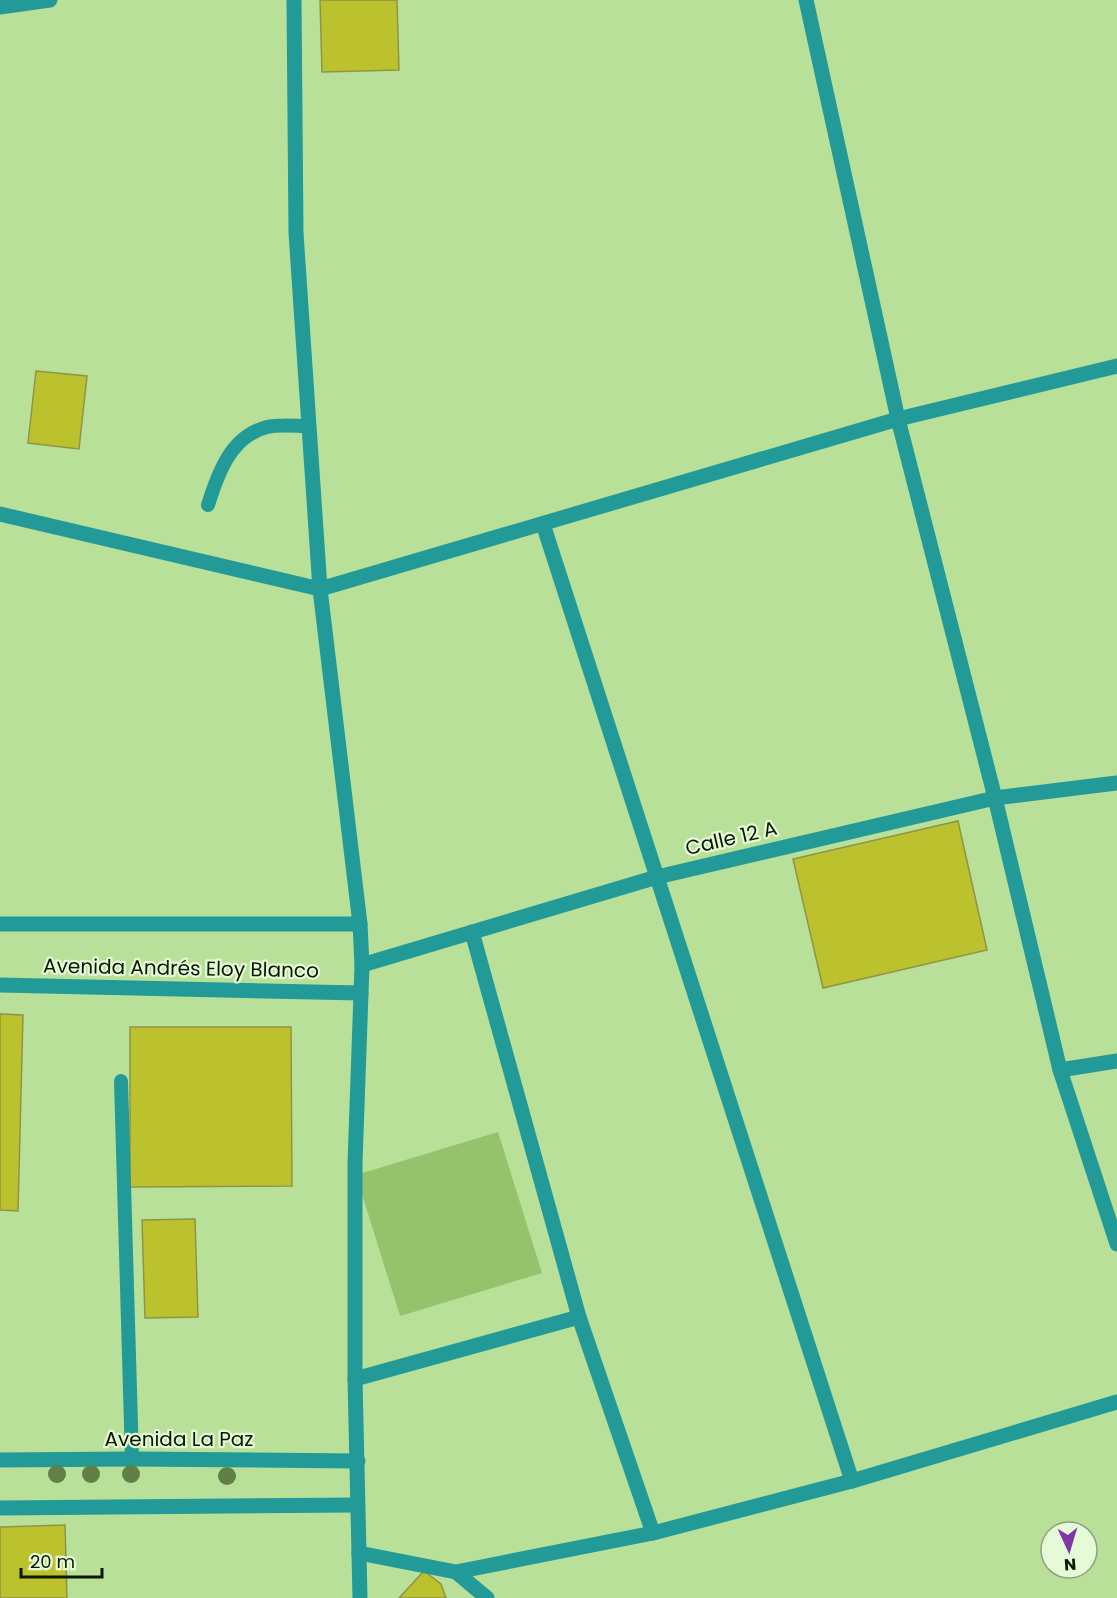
<svg xmlns="http://www.w3.org/2000/svg" width="1117" height="1598" viewBox="0 0 1117 1598" font-family="Poppins,sans-serif">
  <style>
    .green { fill: #94c36c }
    .building { fill: #bcc22d; stroke: #8f9446; stroke-width: 1.5 }
    .lines { fill: none; stroke-linecap: round; stroke-linejoin: round }
    .service { stroke: #229a97; stroke-width: 14 }
    .minor { stroke: #229a97; stroke-width: 15 }
    .tree { fill: #628046 }
    .labels { text-anchor: middle; stroke-width: 4.5; stroke-linejoin: round; paint-order: stroke }
    .street-label { font-size: 20px; fill: #0a1800; stroke: #e5fad6 }
  </style>
  <rect width="100%" height="100%" fill="#b8e099"/>
  <polygon class="green" points="498,1132 542,1273 400,1316 356,1175"/>
  <g class="building">
    <polygon points="320,0 397,0 399,70 322,72"/>
    <polygon points="36,371 87,376 79,449 28,443"/>
    <polygon points="958,821 987,950 823,988 793,859"/>
    <polygon points="0,1014 23,1015 18,1211 0,1210"/>
    <polygon points="130,1027 291,1027 292,1186 130,1187"/>
    <polygon points="195,1219 198,1317 145,1318 142,1220"/>
    <polygon points="65,1525 67,1598 0,1598 0,1527"/>
    <polygon points="424,1571 441,1584 446,1598 399,1598"/>
  </g>
  <g class="lines">
    <g class="service">
      <path d="M208 505C218 473 231 436 267 427 279 424 296 426 309 426"/>
      <polyline points="121,1081 132,1459"/>
    </g>
    <g class="minor">
      <polyline points="294,0 296,233 320,589 360,924 362,965 355,1163 355,1379 360,1598"/>
      <polyline points="806,0 898,419 995,798 1060,1070 1117,1244"/>
      <polyline points="0,7 50,0"/>
      <polyline points="0,514 320,589 898,419 1117,366"/>
      <polyline points="543,524 852,1481"/>
      <polyline points="0,924 360,924"/>
      <polyline points="472,932 579,1317 653,1533"/>
      <polyline points="362,965 657,877 995,798 1117,783"/>
      <polyline points="0,985 361,993"/>
      <polyline points="1060,1070 1117,1061"/>
      <polyline points="355,1379 579,1317"/>
      <polyline points="0,1460 132,1459 358,1461"/>
      <polyline points="0,1508 357,1505"/>
      <polyline points="359,1553 456,1572 653,1533 852,1481 1117,1402"/>
      <polyline points="456,1572 487,1598"/>
    </g>
  </g>
  <g class="tree">
    <circle cx="57" cy="1474" r="9"/>
    <circle cx="91" cy="1474" r="9"/>
    <circle cx="131" cy="1474" r="9"/>
    <circle cx="227" cy="1476" r="9"/>
  </g>
  <g class="labels">
    <g class="street-label">
      <text transform="translate(731 838) rotate(-13)" y="7">Calle 12 A</text>
      <text transform="translate(181 968) rotate(1)" y="7">Avenida Andrés Eloy Blanco</text>
      <text x="179" y="1446">Avenida La Paz</text>
    </g>
  </g>
  <g transform="translate(1069 1550) rotate(176)"><circle r="28" fill="#e5fad6" stroke="#8da080" stroke-width="1.5"/>
  <path d="M0-4.5L10 22L0 15L-10 22Z" fill="#8136a7"/>
  <text y="-9" font-size="16" font-weight="bold" text-anchor="middle" fill="#0a1800">N</text>
  </g>
  <path d="M21 1568v9h81v-9" fill="none" stroke="#0a1800" stroke-width="3"/>
  <text x="30" y="1568" font-size="18" fill="#0a1800" stroke="#e5fad6" stroke-width="4.5" paint-order="stroke">20 m</text>
</svg>
